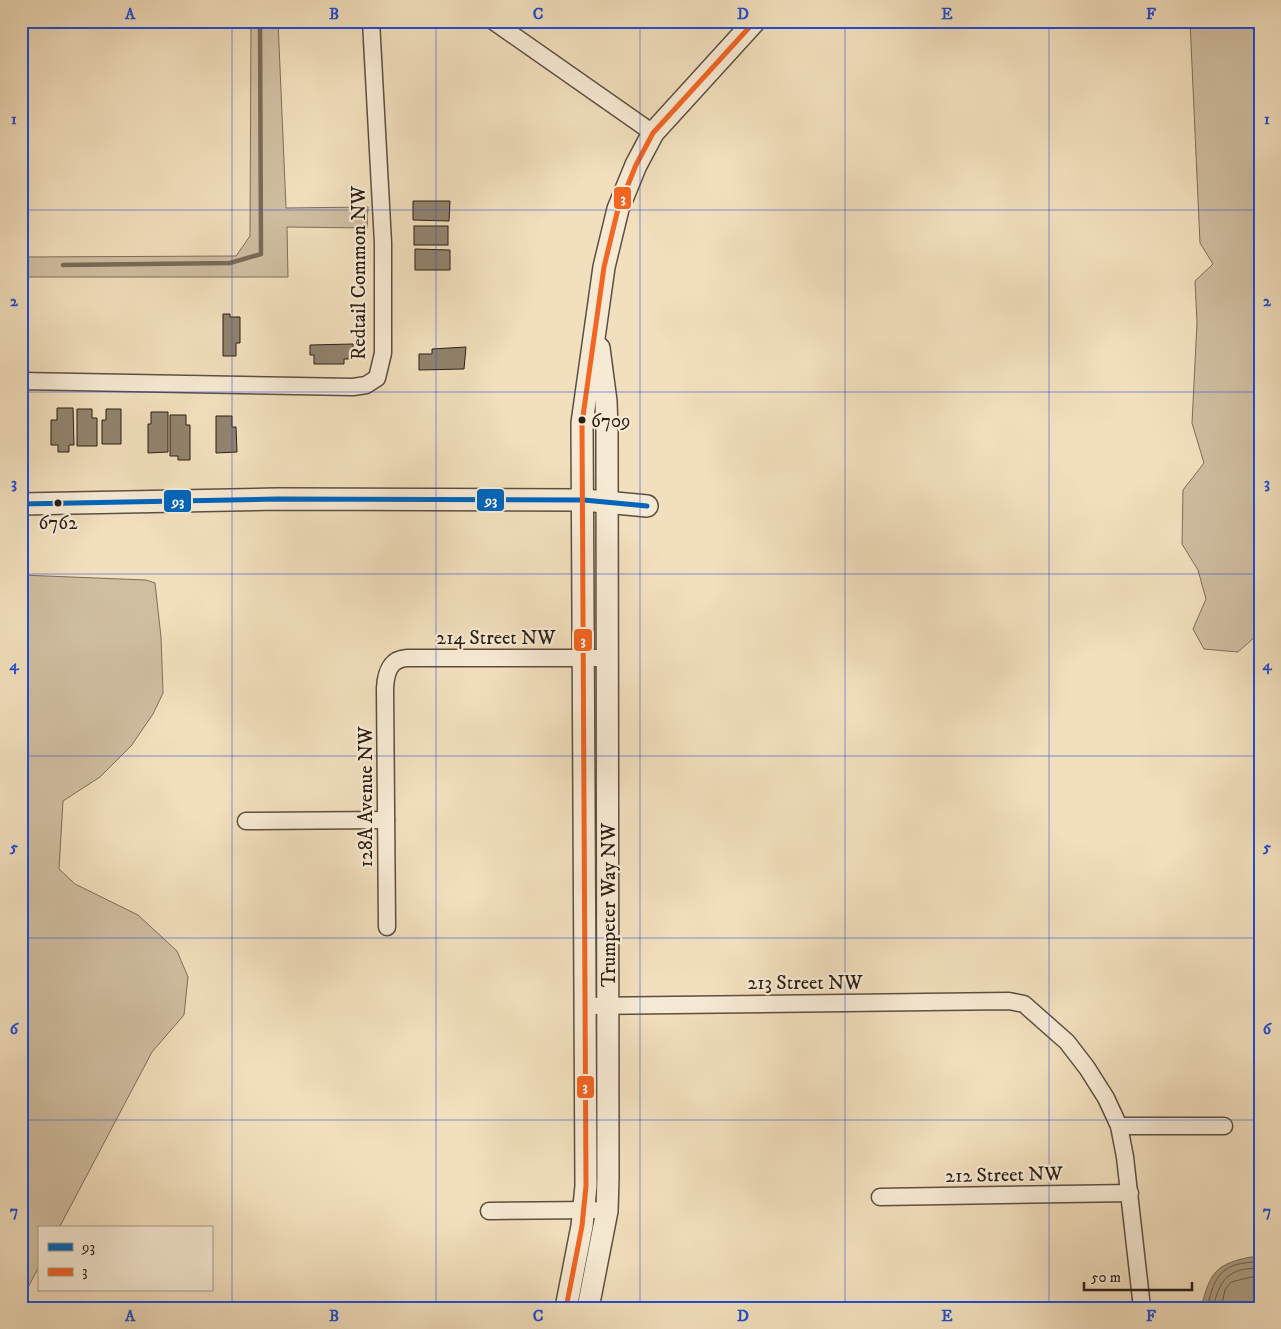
<svg xmlns="http://www.w3.org/2000/svg" width="1281" height="1329" viewBox="0 0 1281 1329" font-family="'IM FELL DW Pica',serif">
  <style>
    .green { fill: #d0bea1; stroke: #7d6e5c }
    .water { fill: #ae9e84; stroke: #796b58 }
    .lines { fill: none; stroke-linecap: round; stroke-linejoin: round }
    .shore { stroke: #6c5e4d; stroke-width: 1 }
    .stream { stroke: #796b58; stroke-width: 4.5 }
    .building { fill: #92836d; stroke: #2a1f16 }
    .minor-casing { stroke: #5c4f40; stroke-width: 19 }
    .tertiary-casing { stroke: #5c4f40; stroke-width: 24 }
    .minor { stroke: #f7ead4; stroke-width: 16 }
    .tertiary { stroke: #f7ead4; stroke-width: 21 }
    .bus-1-casing { stroke: #f7ead4; stroke-width: 9 }
    .bus-2-casing { stroke: #f7ead4; stroke-width: 9 }
    .bus-1 { stroke: #0065bd; stroke-width: 5 }
    .bus-2 { stroke: #f26522; stroke-width: 5 }
    .grid { fill: none; stroke: #1d4ed8; stroke-width: 1; stroke-opacity: 0.55 }
    .bus-dot { fill: #2a1f16; stroke: #f7ead4; stroke-width: 2 }
    .labels { text-anchor: middle; stroke-width: 4.5; stroke-linejoin: round; paint-order: stroke }
    .bus-label { font-size: 19px; fill: #2a1f16; stroke: #f7ead4; text-anchor: start }
    .street-label { font-size: 20px; fill: #2a1f16; stroke: #f7ead4 }
    .line-badge { stroke: #f7ead4; stroke-width: 2 }
    .badge-label { font-size: 14px; text-anchor: middle; font-weight: bold; fill: #fff }
    .neatline { fill: none; stroke: #1d4ed8; stroke-width: 2 }
    .grid-label { font-size: 16px; text-anchor: middle; font-weight: bold; fill: #1d4ed8 }
  </style>
  <rect width="100%" height="100%" fill="#f2dfbd"/>
  <filter id="stains"><feTurbulence type="fractalNoise" baseFrequency=".004" numOctaves="4"/><feColorMatrix values="0 0 0 0 .2 0 0 0 0 .09 0 0 0 0 .02 0 0 0 .5 -.17"/></filter>
  <radialGradient id="worn" r=".72"><stop offset=".6" stop-color="#630" stop-opacity="0"/><stop offset="1" stop-color="#630" stop-opacity=".3"/></radialGradient>
  <g class="green">
    <polygon points="251,21 278,21 286,208 368,207 367,228 287,227 288,277 21,277 21,257 236,256 250,236"/>
    <polygon points="1190,21 1260,21 1260,614 1257,635 1238,652 1204,649 1193,629 1206,599 1198,570 1182,544 1183,490 1204,463 1192,423 1197,323 1195,281 1213,264 1200,243"/>
    <polygon points="21,575 146,580 155,583 161,637 163,693 153,714 131,746 100,777 63,801 59,869 75,884 138,915 177,951 188,977 184,1015 152,1052 59,1228 39,1228 39,1267 21,1300"/>
  </g>
  <path class="water" d="M1251 1257H1260V1308H1201C1210 1273 1215 1264 1251 1257Z"/>
  <g class="lines">
    <g class="shore">
      <path d="M1207 1308C1215 1274 1222 1262 1260 1262"/>
      <path d="M1213 1308C1220 1279 1228 1268 1260 1268"/>
      <polyline points="1221,1308 1225,1290 1231,1282 1260,1275"/>
    </g>
    <polyline class="stream" points="63,265 230,263 261,254 260,21"/>
  </g>
  <g class="building">
    <polygon points="413,201 450,201 449,221 413,220"/>
    <rect x="414" y="226" width="34" height="19"/>
    <polygon points="415,249 450,250 450,270 415,270"/>
    <polygon points="223,314 230,314 230,317 240,317 240,343 236,343 236,356 223,356"/>
    <polygon points="353,344 354,359 344,359 344,364 314,364 314,355 310,355 310,345"/>
    <polygon points="466,347 464,369 419,370 419,354 432,354 432,349"/>
    <polygon points="57,408 73,408 74,445 69,445 69,452 58,452 58,445 51,445 51,420 57,420"/>
    <polygon points="77,409 92,409 92,418 97,418 97,446 77,446"/>
    <polygon points="106,409 121,409 121,444 102,444 102,420 106,420"/>
    <polygon points="151,412 168,412 168,452 148,453 148,424 151,424"/>
    <polygon points="170,415 186,415 186,425 190,425 190,460 178,460 178,456 170,456"/>
    <polygon points="216,416 232,416 232,427 236,427 237,452 216,453"/>
  </g>
  <g class="lines">
    <g class="minor-casing">
      <g id="minor">
        <polyline points="493,21 653,133"/>
        <polyline points="21,381 353,387 366,385 377,378 383,353 383,243 371,21"/>
        <polyline points="246,821 386,820"/>
        <path d="M387 927 385 688C386 672 390 659 407 658H607"/>
        <polyline points="586,1006 1009,1001 1024,1004 1067,1042 1087,1068 1106,1098 1119,1126 1125,1157 1142,1308"/>
        <polyline points="1119,1126 1224,1126"/>
        <polyline points="880,1197 1130,1193"/>
        <polyline points="489,1211 594,1210"/>
      </g>
    </g>
    <g class="tertiary-casing">
      <g id="tertiary">
        <polyline points="21,504 277,499 584,500 647,506"/>
        <polyline points="566,1308 582,1226 586,1186 582,423 604,267 618,209 636,165 653,133 755,21"/>
        <polyline points="588,1308 607,1211 608,1178 607,431 606,401 599,348"/>
      </g>
    </g>
    <use href="#minor" class="minor"/>
    <use href="#tertiary" class="tertiary"/>
    <g class="bus-1-casing">
      <polyline id="bus-1" points="21,504 277,499 584,500 647,506"/>
    </g>
    <g class="bus-2-casing">
      <polyline id="bus-2" points="566,1308 582,1226 586,1186 582,423 604,267 618,209 636,165 653,133 755,21"/>
    </g>
    <use href="#bus-1" class="bus-1"/>
    <use href="#bus-2" class="bus-2"/>
  </g>
  <path class="grid" d="M232 21V1308M436 21V1308M640 21V1308M845 21V1308M1049 21V1308M21 210H1260M21 392H1260M21 574H1260M21 756H1260M21 938H1260M21 1120H1260"/>
  <g class="bus-dot">
    <circle cx="582" cy="420" r="4.5"/>
    <circle cx="58" cy="503" r="4.5"/>
  </g>
  <g class="labels">
    <g class="bus-label">
      <text x="591" y="427">6709</text>
      <text x="58" y="529" text-anchor="middle">6762</text>
    </g>
    <g class="street-label">
      <text transform="translate(358 273) rotate(-90)" y="7">Redtail Common NW</text>
      <text x="496" y="644">214 Street NW</text>
      <text transform="translate(365 797) rotate(-90)" y="7">128A Avenue NW</text>
      <text transform="translate(608 905) rotate(-90)" y="7">Trumpeter Way NW</text>
      <text x="805" y="989">213 Street NW</text>
      <text transform="translate(1004 1174) rotate(-1)" y="7">212 Street NW</text>
    </g>
  </g>
  <g class="line-badge">
    <rect x="613" y="186" width="19" height="24" rx="5" fill="#f26522"/>
    <rect x="476" y="488" width="29" height="24" rx="5" fill="#0065bd"/>
    <rect x="163" y="489" width="29" height="24" rx="5" fill="#0065bd"/>
    <rect x="573" y="628" width="20" height="24" rx="5" fill="#f26522"/>
    <rect x="576" y="1075" width="19" height="24" rx="5" fill="#f26522"/>
  </g>
  <g class="badge-label">
    <text x="623" y="203">3</text>
    <text x="491" y="505">93</text>
    <text x="178" y="506">93</text>
    <text x="583" y="645">3</text>
    <text x="585" y="1091">3</text>
  </g>
  <rect width="1281" height="1329" fill="none" stroke="#f2dfbd" stroke-width="55"/>
  <rect x="38" y="1226" width="175" height="65" fill="#f7ead4" stroke="#a59988"/>
  <rect x="48" y="1243" width="25" height="8" fill="#0065bd" stroke="#a59988"/>
  <text x="82" y="1252" font-size="15" fill="#2a1f16">93</text>
  <rect x="48" y="1268" width="25" height="8" fill="#f26522" stroke="#a59988"/>
  <text x="82" y="1276" font-size="15" fill="#2a1f16">3</text>
  <path d="M1084 1282v8h108v-8" fill="none" stroke="#2a1f16" stroke-width="2.5"/>
  <text x="1091" y="1282" font-size="15" fill="#2a1f16" stroke="#f7ead4" stroke-width="4" paint-order="stroke">50 m</text>
  <rect x="28" y="28" width="1226" height="1274" class="neatline"/>
  <g class="grid-label">
    <text x="130" y="19">A</text>
    <text x="334" y="19">B</text>
    <text x="538" y="19">C</text>
    <text x="743" y="19">D</text>
    <text x="947" y="19">E</text>
    <text x="1151" y="19">F</text>
    <text x="14" y="124">1</text>
    <text x="1267" y="124">1</text>
    <text x="14" y="306">2</text>
    <text x="1267" y="306">2</text>
    <text x="14" y="488">3</text>
    <text x="1267" y="488">3</text>
    <text x="14" y="670">4</text>
    <text x="1267" y="670">4</text>
    <text x="14" y="852">5</text>
    <text x="1267" y="852">5</text>
    <text x="14" y="1034">6</text>
    <text x="1267" y="1034">6</text>
    <text x="14" y="1216">7</text>
    <text x="1267" y="1216">7</text>
    <text x="130" y="1321">A</text>
    <text x="334" y="1321">B</text>
    <text x="538" y="1321">C</text>
    <text x="743" y="1321">D</text>
    <text x="947" y="1321">E</text>
    <text x="1151" y="1321">F</text>
  </g>
  <rect width="100%" height="100%" filter="url(#stains)"/>
  <rect width="100%" height="100%" fill="url(#worn)"/>
</svg>
